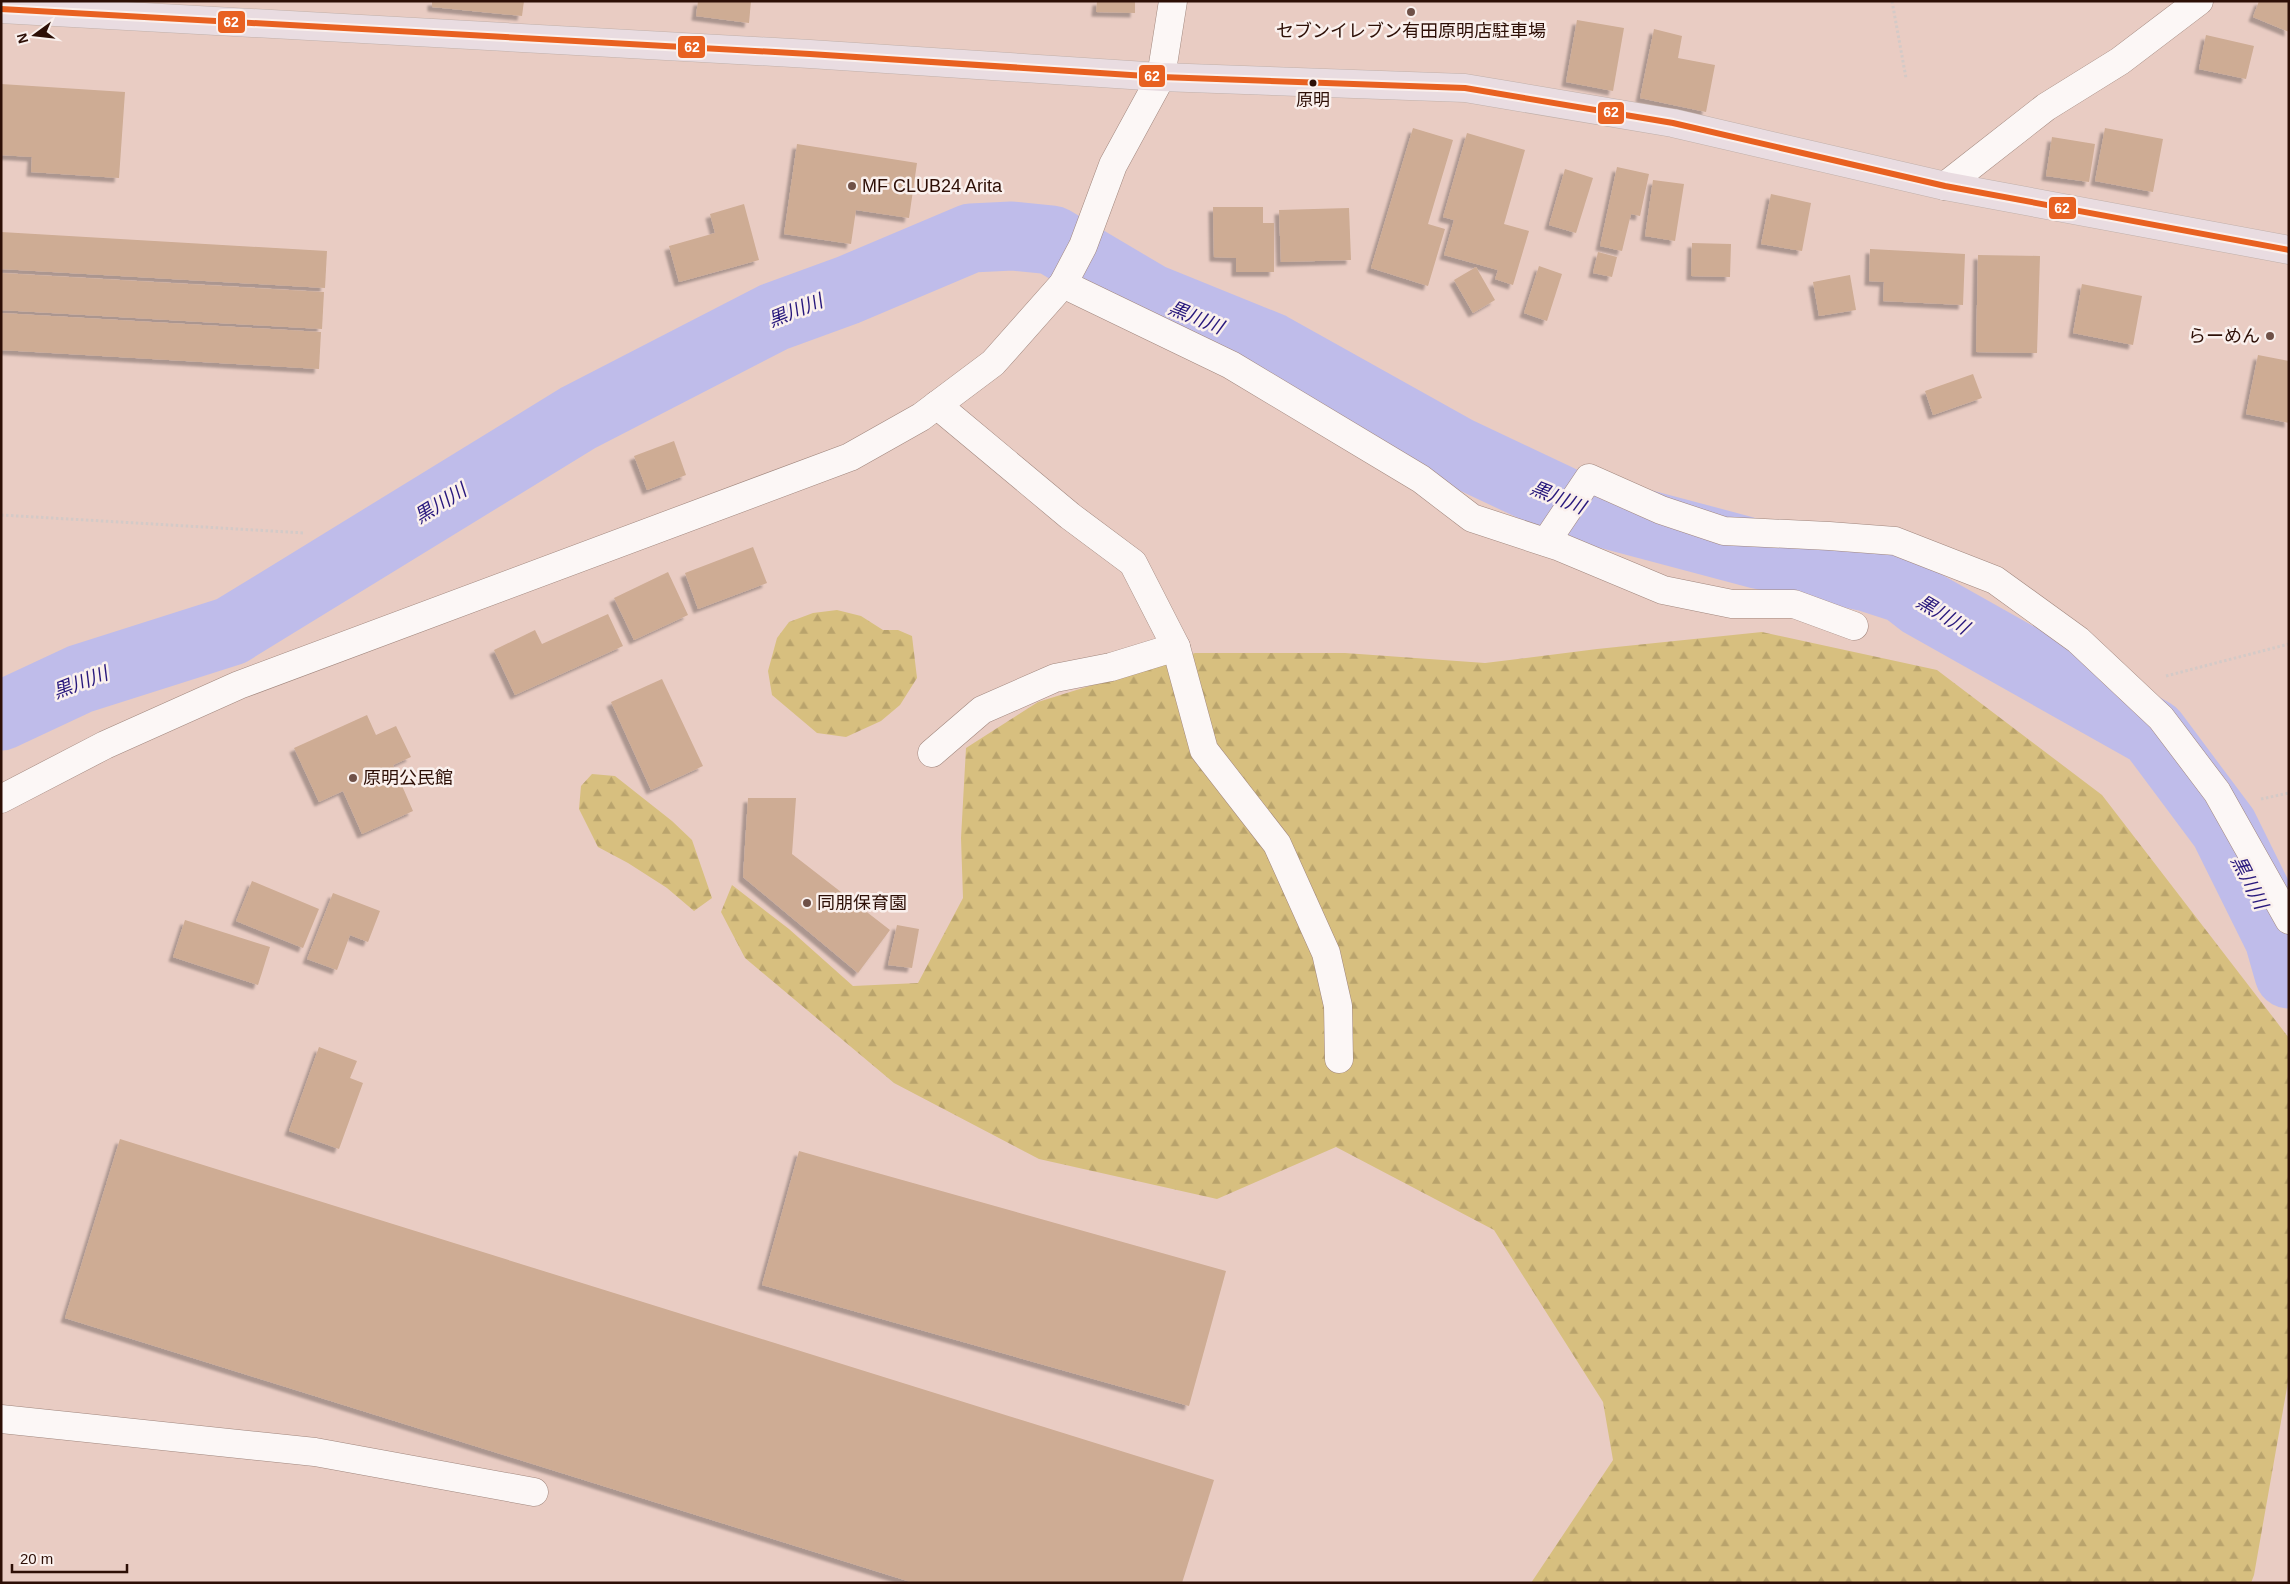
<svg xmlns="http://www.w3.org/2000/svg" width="2290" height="1584" viewBox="0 0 2290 1584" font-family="Helvetica,'Noto Sans JP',sans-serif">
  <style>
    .forest { fill: url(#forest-firs) }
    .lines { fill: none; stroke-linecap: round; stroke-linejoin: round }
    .river { stroke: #bfbcea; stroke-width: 69 }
    .building { fill: #ceac94; filter: url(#shadow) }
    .minor-casing { stroke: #a0867d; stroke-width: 29 }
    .highway-casing { stroke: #c1b0aa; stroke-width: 29 }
    .path { stroke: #d4cac7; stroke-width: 3; stroke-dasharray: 2.5 2.5; stroke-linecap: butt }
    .minor { stroke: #fcf7f6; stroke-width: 28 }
    .highway { stroke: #e9dce1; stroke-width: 28 }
    .bus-1-casing { stroke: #faf0ed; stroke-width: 10 }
    .bus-1 { stroke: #e86121; stroke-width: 6 }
    .poi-dot { fill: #6f5148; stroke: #faf0ed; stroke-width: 2 }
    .bus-dot { fill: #2d0f06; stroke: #faf0ed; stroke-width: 2 }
    .labels { text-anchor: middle; stroke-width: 5; stroke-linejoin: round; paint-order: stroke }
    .bus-label { font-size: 17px; fill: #2d0f06; stroke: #faf0ed }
    .poi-label { font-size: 18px; fill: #2d0f06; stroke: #faf0ed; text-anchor: start }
    .water-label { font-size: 19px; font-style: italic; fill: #27177c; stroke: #faf0ed }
    .line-badge { stroke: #faf0ed; stroke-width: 2 }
    .badge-label { font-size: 14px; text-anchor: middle; font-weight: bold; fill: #fff }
  </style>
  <defs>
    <pattern id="forest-firs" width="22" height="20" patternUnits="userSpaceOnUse" patternTransform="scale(1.25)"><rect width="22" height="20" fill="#d7bf7f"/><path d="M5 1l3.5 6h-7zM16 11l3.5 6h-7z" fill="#b9a36c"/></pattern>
    <filter id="shadow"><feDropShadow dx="-4.5" dy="4.5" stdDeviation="1" flood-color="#0004"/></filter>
  </defs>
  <rect width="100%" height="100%" fill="#e9ccc3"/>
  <g class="forest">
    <polygon points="837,610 861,616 883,630 898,630 912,636 917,678 900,705 881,721 846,737 817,733 772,695 768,671 777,638 789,622 813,613"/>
    <polygon points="1762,632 1937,670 2102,795 2289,1038 2289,1376 2254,1575 2251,1583 1531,1583 1613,1460 1603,1402 1494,1230 1336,1147 1217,1199 1039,1159 894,1083 745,958 721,912 732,885 789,929 853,986 918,983 963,898 961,838 966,748 1038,702 1195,653 1345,653 1485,663 1597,649"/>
    <polygon points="592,774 615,776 672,821 692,840 712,898 694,911 667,888 628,863 598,847 579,809 581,786"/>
  </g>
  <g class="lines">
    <polyline class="river" points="1,716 80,679 231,631 578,418 774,317 848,290 971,238 1012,236 1052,240 1150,298 1271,347 1459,452 1569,504 1757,554 1867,577 1904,589 1922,603 2153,733 2224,828 2279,939 2289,974"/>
  </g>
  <g class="building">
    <polygon points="432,1 524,1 522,16 432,7"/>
    <polygon points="698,1 751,1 749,23 696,16"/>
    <polygon points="1097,1 1135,1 1135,13 1096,12"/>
    <polygon points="2259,1 2289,1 2289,32 2253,17"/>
    <polygon points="1577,20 1624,28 1613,91 1566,82"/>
    <polygon points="1654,29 1682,36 1678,58 1715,65 1706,112 1640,98"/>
    <polygon points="2206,35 2254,46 2246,79 2199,69"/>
    <polygon points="1,84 125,92 119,178 31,172 32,157 1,155"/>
    <polygon points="1413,128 1453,140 1428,224 1445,229 1428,286 1371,268"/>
    <polygon points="2105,128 2163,139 2153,192 2095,181"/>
    <polygon points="1467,133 1525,150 1504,224 1529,231 1513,285 1495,279 1498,270 1444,255 1454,220 1443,217"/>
    <polygon points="2052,137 2095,144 2089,182 2046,176"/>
    <polygon points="797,144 917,163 909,218 856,210 851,244 784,234"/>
    <polygon points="1617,167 1649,174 1640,216 1631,214 1622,251 1600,246"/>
    <polygon points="1565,169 1593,178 1576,233 1549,225"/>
    <polygon points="1653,180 1684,184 1675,241 1645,236"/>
    <polygon points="1771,194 1811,203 1802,251 1761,244"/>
    <polygon points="744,204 759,260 679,282 669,246 715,233 710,214"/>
    <polygon points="1213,207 1263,207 1263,223 1274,223 1274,272 1236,272 1236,258 1214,257"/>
    <polygon points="1349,208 1351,260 1281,262 1279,210"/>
    <polygon points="1,232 327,251 325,288 1,269"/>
    <polygon points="1692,243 1731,244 1730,277 1691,276"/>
    <polygon points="1870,249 1965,254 1963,305 1883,301 1884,282 1869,281"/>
    <polygon points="1598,252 1617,257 1612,277 1593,273"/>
    <polygon points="1978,255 2040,256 2037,353 1976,352"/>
    <polygon points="1539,266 1562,274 1547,321 1524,313"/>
    <polygon points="1476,267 1495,300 1473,313 1454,280"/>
    <polygon points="1,273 324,292 322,329 1,310"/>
    <polygon points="1850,275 1856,310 1819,316 1813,282"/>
    <polygon points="2082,284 2142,296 2133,345 2073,333"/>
    <polygon points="1,313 321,332 319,369 1,350"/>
    <polygon points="2258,355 2289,361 2289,423 2246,414"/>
    <polygon points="1973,374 1982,398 1933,415 1925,391"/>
    <polygon points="674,441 686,475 647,490 634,456"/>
    <polygon points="753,547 767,583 698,609 685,573"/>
    <polygon points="668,572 688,615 634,640 614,598"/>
    <polygon points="608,614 623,646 515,695 494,650 535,630 542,644"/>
    <polygon points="662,679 703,766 651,790 611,702"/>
    <polygon points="367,715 376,735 396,726 411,757 393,765 413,811 362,834 343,791 319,802 294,748"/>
    <polygon points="748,798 796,798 792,854 890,930 858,973 743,877"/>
    <polygon points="252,881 319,909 303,948 236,921"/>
    <polygon points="333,893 380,911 368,942 350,935 337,970 307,959"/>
    <polygon points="185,920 270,947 258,985 173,957"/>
    <polygon points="897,925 919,929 912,968 888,965"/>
    <polygon points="319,1047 357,1061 350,1078 363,1083 339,1149 289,1131"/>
    <polygon points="120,1139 1214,1480 1182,1583 914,1583 65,1318"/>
    <polygon points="799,1151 1226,1271 1189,1406 762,1285"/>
  </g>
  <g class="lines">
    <g class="minor-casing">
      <g id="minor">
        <polyline points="1945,186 2046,107 2120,61 2199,1"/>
        <polyline points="1063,284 1231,365 1421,479 1472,518 1560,547 1663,590 1732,604 1794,604 1854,626"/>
        <polyline points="937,405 1070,516 1133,563 1176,647 1204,750 1277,844 1326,953 1338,1006 1339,1059"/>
        <polyline points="1546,542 1589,478 1661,510 1724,531 1829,536 1895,541 1995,580 2078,640 2161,718 2217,792 2289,920"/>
        <polyline points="932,753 982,710 1055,678 1111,667 1176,647"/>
        <polyline points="1,799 105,745 239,685 850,457 921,417 993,363 1063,284 1083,246 1113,165 1161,77 1173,1"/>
        <polyline points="1,1419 315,1452 534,1492"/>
      </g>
    </g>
    <g class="highway-casing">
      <polyline id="highway" points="1,9 810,54 1161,77 1465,88 1673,123 1945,186 2289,250"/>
    </g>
    <g class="path">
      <polyline points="1892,1 1906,78"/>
      <polyline points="1,515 305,533"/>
      <polyline points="2166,676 2289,644"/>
      <polyline points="2261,799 2289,793"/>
    </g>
    <use href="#minor" class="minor"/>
    <use href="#highway" class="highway"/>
    <g class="bus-1-casing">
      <polyline id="bus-1" points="1,9 810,54 1161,77 1465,88 1673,123 1945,186 2289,250"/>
    </g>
    <use href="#bus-1" class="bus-1"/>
  </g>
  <g class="poi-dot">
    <circle cx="1411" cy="12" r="5"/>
    <circle cx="852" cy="186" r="5"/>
    <circle cx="2270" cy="336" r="5"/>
    <circle cx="353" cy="778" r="5"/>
    <circle cx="807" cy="903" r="5"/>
  </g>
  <circle class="bus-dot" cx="1313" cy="83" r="4.5"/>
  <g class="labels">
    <g class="bus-label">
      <text x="1313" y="106">原明</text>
    </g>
    <g class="poi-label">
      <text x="1411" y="37" text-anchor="middle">セブンイレブン有田原明店駐車場</text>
      <text x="862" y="192">MF CLUB24 Arita</text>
      <text x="2260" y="342" text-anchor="end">らーめん</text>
      <text x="363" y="784">原明公民館</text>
      <text x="817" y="909">同朋保育園</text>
    </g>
    <g class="water-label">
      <text transform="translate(795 310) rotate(-22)" y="7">黒川川</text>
      <text transform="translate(1196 317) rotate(22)" y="7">黒川川</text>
      <text transform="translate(1558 497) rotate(22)" y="7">黒川川</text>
      <text transform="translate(440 503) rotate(-32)" y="7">黒川川</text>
      <text transform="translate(1943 614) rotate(31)" y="7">黒川川</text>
      <text transform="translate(80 682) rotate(-21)" y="7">黒川川</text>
      <text transform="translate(2250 882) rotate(63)" y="7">黒川川</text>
    </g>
  </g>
  <g class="line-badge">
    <rect x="217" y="10" width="29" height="24" rx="5" fill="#e86121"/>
    <rect x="677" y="35" width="29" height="24" rx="5" fill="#e86121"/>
    <rect x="1138" y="64" width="28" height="24" rx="5" fill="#e86121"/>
    <rect x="1597" y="101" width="28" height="24" rx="5" fill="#e86121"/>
    <rect x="2048" y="196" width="29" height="24" rx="5" fill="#e86121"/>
  </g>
  <g class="badge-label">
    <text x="231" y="27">62</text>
    <text x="692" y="52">62</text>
    <text x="1152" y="81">62</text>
    <text x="1611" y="117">62</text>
    <text x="2062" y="213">62</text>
  </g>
  <rect width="2290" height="1584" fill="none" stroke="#2d0f06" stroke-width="5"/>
  <g transform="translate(35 35) rotate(255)" stroke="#faf0ed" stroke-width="4" paint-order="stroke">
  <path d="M0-4L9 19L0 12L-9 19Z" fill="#2d0f06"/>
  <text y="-8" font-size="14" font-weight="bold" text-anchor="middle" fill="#2d0f06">N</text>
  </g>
  <path d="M12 1564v8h115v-8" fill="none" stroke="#2d0f06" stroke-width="2.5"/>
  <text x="20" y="1564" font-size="15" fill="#2d0f06" stroke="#faf0ed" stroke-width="4" paint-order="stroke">20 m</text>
</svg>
